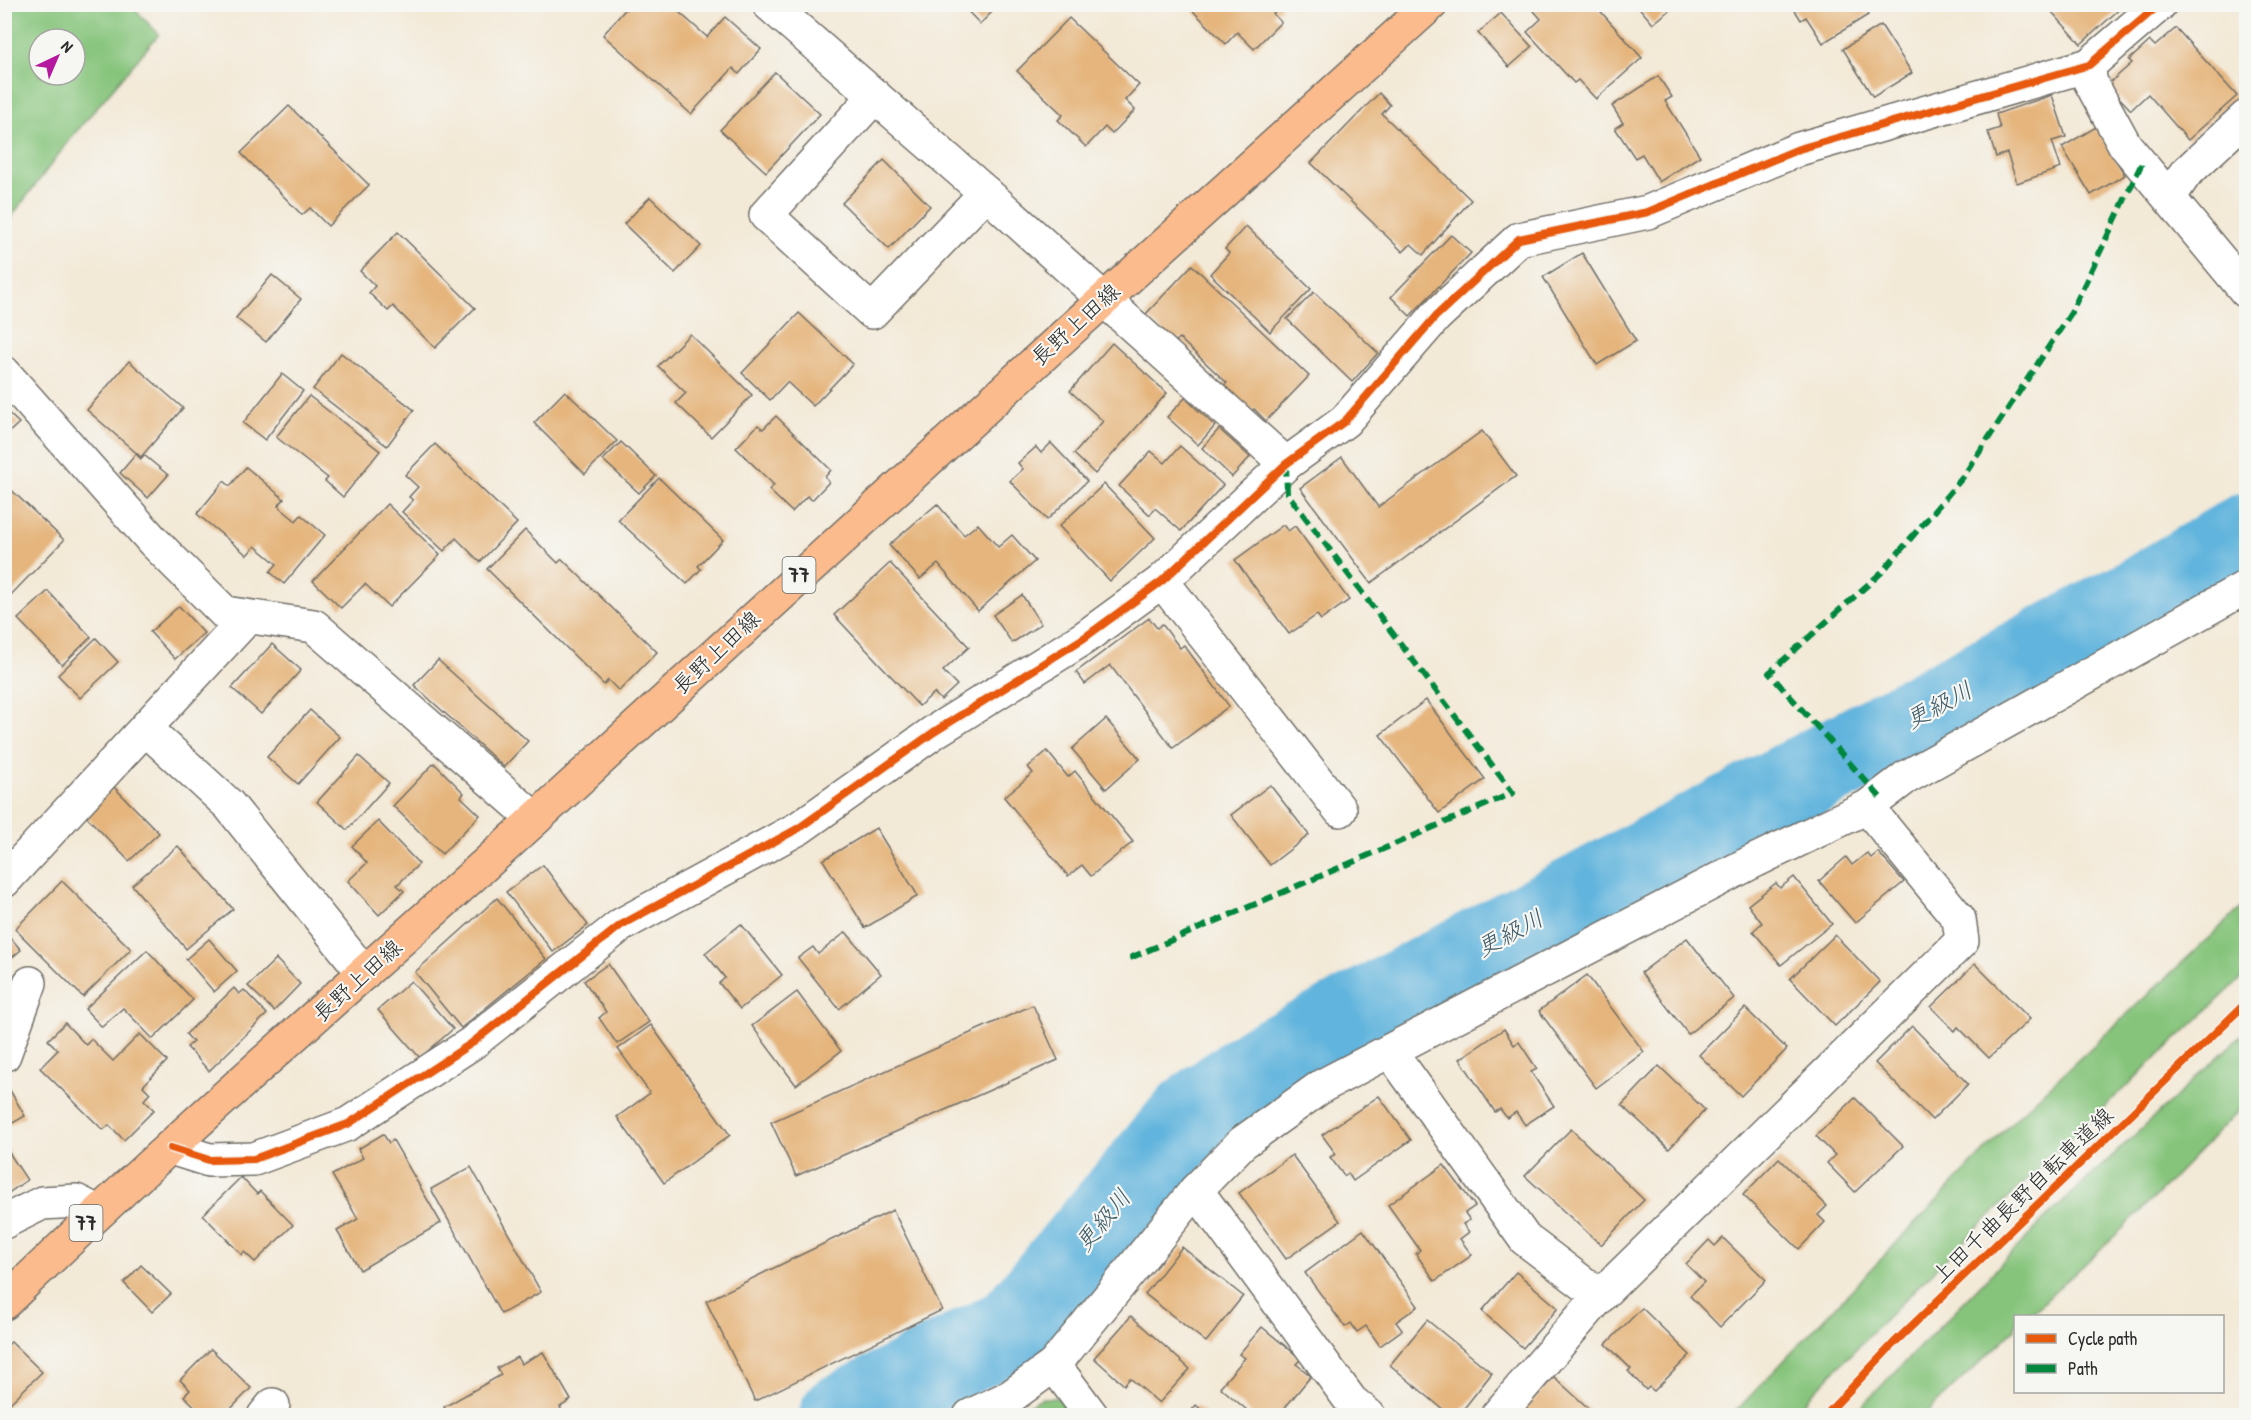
<svg xmlns="http://www.w3.org/2000/svg" width="2251" height="1420" viewBox="0 0 2251 1420" font-family="'Patrick Hand','Klee One',sans-serif">
  <style>
    .green { fill: #86c47b; stroke: #587853; stroke-width: 1.5; fill-rule: evenodd }
    .lines { fill: none; stroke-linecap: round; stroke-linejoin: round }
    .river { stroke: #61b4dd; stroke-width: 84 }
    .building { fill: #e5b57d }
    .minor-casing { stroke: #716e67; stroke-width: 36 }
    .major-casing { stroke: #716e67; stroke-width: 36 }
    .minor { stroke: #fff; stroke-width: 33 }
    .major { stroke: #fbbb8c; stroke-width: 33 }
    .quiet { stroke: #00873e; stroke-width: 6; stroke-dasharray: 12 6; stroke-linecap: butt }
    .cycleway-casing { stroke: #f6f6f2; stroke-width: 11 }
    .cycleway { stroke: #e8590c; stroke-width: 8 }
    .labels { text-anchor: middle; stroke-width: 4.5; stroke-linejoin: round; paint-order: stroke }
    .shield { fill: #f6f6f2; stroke: #686867; stroke-width: 1.5 }
    .shield-label { font-size: 21px; font-weight: bold; fill: #2b2b2b }
    .street-label { font-size: 22px; fill: #2b2b2b; stroke: #f6f6f2 }
    .water-label { font-size: 24px; font-style: italic; fill: #3e5b69; stroke: #f6f6f2 }
  </style>
  <rect width="100%" height="100%" fill="#f6f6f2"/>
  <filter id="ink" filterUnits="userSpaceOnUse"><feTurbulence type="fractalNoise" baseFrequency=".0167" numOctaves="2"/><feDisplacementMap in="SourceGraphic" scale="12" xChannelSelector="R" yChannelSelector="G"/><feConvolveMatrix kernelMatrix="1 2 1 2 8 2 1 2 1" color-interpolation-filters="sRGB"/></filter>
  <filter id="wash" filterUnits="userSpaceOnUse"><feTurbulence type="fractalNoise" baseFrequency=".008" numOctaves="4" result="noise"/><feDisplacementMap in="SourceGraphic" scale="24" xChannelSelector="R" yChannelSelector="G"/><feGaussianBlur stdDeviation="1.35" result="paint"/><feColorMatrix in="noise" values="0 0 0 0 0 0 0 0 0 0 0 0 0 0 0 0 0 1.4 0 .05"/><feComposite in="paint" operator="in"/></filter>
  <g filter="url(#wash)">
    <rect width="100%" height="100%" fill="#f3e9d7"/>
    <g class="green">
      <path d="M5 4 130 5 159 34 71 138 5 225ZM39 39H75V75H39Z"/>
      <path d="M2246 903V974C2092 1118 1937 1262 1792 1415H1732L2017 1117Z"/>
      <polygon points="2246,1031 2246,1103 2136,1216 2029,1316 2016,1316 2015,1329 1924,1415 1853,1415 2046,1218"/>
      <polygon points="1042,1398 1058,1398 1071,1415 1017,1415 1015,1412"/>
    </g>
    <g class="lines">
      <polyline class="river" points="841,1416 1013,1328 1191,1116 1261,1066 2142,597 2246,535"/>
    </g>
    <g id="blocks">
      <g class="building">
        <polygon points="630,4 670,4 707,37 725,17 761,49 739,74 733,68 691,114 603,35"/>
        <polygon points="961,4 1000,4 980,24"/>
        <polygon points="1198,4 1280,4 1282,6 1273,14 1281,22 1254,49 1237,32 1226,44 1192,10"/>
        <polygon points="1528,4 1594,4 1642,58 1596,99 1578,80 1574,83 1527,32 1541,19"/>
        <polygon points="1636,4 1668,4 1672,8 1653,24"/>
        <polygon points="1791,4 1861,4 1868,15 1823,43 1806,17 1801,20"/>
        <polygon points="2061,4 2125,4 2081,44 2052,12"/>
        <polygon points="1501,13 1532,47 1509,67 1478,33"/>
        <polygon points="1069,18 1139,85 1125,100 1135,110 1112,134 1105,127 1086,147 1058,120 1063,115 1017,71"/>
        <polygon points="1881,25 1912,73 1873,97 1843,49"/>
        <polygon points="2176,28 2237,96 2188,140 2148,94 2131,110 2107,85 2132,63 2129,60 2150,41 2155,46"/>
        <polygon points="775,72 820,114 766,172 720,130"/>
        <polygon points="1658,76 1672,97 1665,101 1700,156 1659,182 1642,154 1635,158 1615,128 1623,123 1612,106"/>
        <polygon points="1379,93 1390,105 1382,114 1471,200 1423,255 1411,244 1403,252 1311,163"/>
        <polygon points="2052,95 2066,137 2052,141 2061,168 2017,183 2007,153 1996,157 1988,132 2000,128 1996,114"/>
        <polygon points="289,106 369,185 328,226 310,208 302,215 241,153"/>
        <polygon points="2096,127 2125,175 2091,195 2062,147"/>
        <polygon points="884,160 930,206 889,249 842,203"/>
        <polygon points="650,197 701,246 675,273 624,224"/>
        <polygon points="1246,226 1311,289 1270,332 1210,274 1229,253 1225,249"/>
        <polygon points="398,232 475,308 435,348 393,306 388,311 369,293 375,286 360,271"/>
        <polygon points="1451,235 1471,253 1410,316 1391,297"/>
        <polygon points="1582,253 1636,341 1597,365 1543,277"/>
        <polygon points="1192,265 1309,376 1266,421 1254,409 1251,411 1223,386 1227,383 1179,338 1174,343 1145,315"/>
        <polygon points="272,275 301,299 266,342 236,318"/>
        <polygon points="1314,292 1378,353 1352,382 1287,319"/>
        <polygon points="799,313 853,364 813,406 787,382 770,400 742,373"/>
        <polygon points="690,334 752,395 711,437 676,403 686,393 658,366"/>
        <polygon points="1112,343 1167,393 1095,474 1074,454 1103,421 1070,391"/>
        <polygon points="341,353 414,410 387,446 313,389"/>
        <polygon points="129,361 183,408 141,457 87,410"/>
        <polygon points="282,374 303,391 265,440 243,423"/>
        <polygon points="565,391 617,441 585,474 534,423"/>
        <polygon points="309,396 380,451 343,497 325,481 328,478 276,437"/>
        <polygon points="1185,398 1215,426 1198,445 1167,417"/>
        <polygon points="4,409 19,423 4,437"/>
        <polygon points="776,416 831,470 825,477 829,482 812,500 807,496 792,512 769,490 774,485 736,448 758,425 763,429"/>
        <polygon points="1219,429 1250,457 1232,477 1202,448"/>
        <polygon points="1482,431 1516,476 1371,583 1300,488 1342,457 1378,507"/>
        <polygon points="621,442 656,476 639,493 603,460"/>
        <polygon points="1051,443 1087,481 1047,520 1010,481 1023,469 1018,463 1036,447 1041,453"/>
        <polygon points="435,444 517,523 480,562 456,538 444,551 402,512 413,500 409,497 418,487 405,475"/>
        <polygon points="1180,446 1223,485 1181,531 1155,508 1150,515 1119,486 1151,451 1165,463"/>
        <polygon points="136,454 141,459 144,455 168,475 148,498 120,473"/>
        <polygon points="246,467 284,499 278,506 296,521 301,515 325,535 284,584 270,572 277,564 255,546 247,555 197,514 224,481 230,486"/>
        <polygon points="659,478 723,540 698,566 701,569 687,584 618,520"/>
        <polygon points="4,483 64,540 4,602"/>
        <polygon points="1104,484 1155,538 1110,581 1059,526"/>
        <polygon points="387,504 440,555 389,607 365,584 341,608 313,581"/>
        <polygon points="937,504 964,535 978,524 998,547 1012,535 1035,561 978,611 938,564 920,579 889,545"/>
        <polygon points="1283,525 1288,531 1295,526 1349,600 1321,620 1317,615 1289,634 1235,560"/>
        <polygon points="525,530 558,563 562,559 657,652 619,691 608,680 604,685 487,569"/>
        <polygon points="890,563 969,647 943,671 957,685 941,700 934,693 919,706 834,615"/>
        <polygon points="48,591 91,637 62,665 18,619"/>
        <polygon points="1022,595 1041,624 1012,643 993,615"/>
        <polygon points="179,606 204,633 175,659 150,632"/>
        <polygon points="1149,618 1157,628 1162,624 1180,648 1184,645 1229,706 1173,748 1110,665 1085,684 1076,672"/>
        <polygon points="96,638 118,662 80,698 58,675"/>
        <polygon points="272,644 301,670 261,714 232,688"/>
        <polygon points="438,660 528,741 504,767 414,685"/>
        <polygon points="1426,700 1485,779 1439,813 1380,735"/>
        <polygon points="310,710 340,737 298,784 267,757"/>
        <polygon points="1106,719 1140,759 1106,789 1072,749"/>
        <polygon points="1047,751 1068,777 1075,771 1133,842 1091,876 1082,865 1068,876 1004,797 1033,773 1028,767"/>
        <polygon points="359,756 389,783 347,830 317,802"/>
        <polygon points="434,763 464,793 461,797 480,815 442,854 393,806"/>
        <polygon points="1270,785 1309,835 1270,865 1231,815"/>
        <polygon points="114,787 159,833 129,861 85,815"/>
        <polygon points="378,821 419,864 397,885 404,891 379,915 348,881 367,863 352,846"/>
        <polygon points="876,828 918,896 865,928 823,860"/>
        <polygon points="178,846 233,909 186,949 132,885"/>
        <polygon points="1878,852 1904,882 1855,923 1819,881 1846,857 1852,865 1867,853 1871,858"/>
        <polygon points="543,865 588,925 553,952 506,892"/>
        <polygon points="1794,877 1832,924 1781,965 1753,931 1762,923 1748,905 1776,883 1780,888"/>
        <polygon points="62,881 131,949 83,997 15,929"/>
        <polygon points="497,898 546,959 461,1028 415,972"/>
        <polygon points="741,924 782,975 740,1009 719,983 725,978 705,953"/>
        <polygon points="4,930 21,950 4,964"/>
        <polygon points="846,932 881,974 839,1009 798,958 813,947 818,954"/>
        <polygon points="1835,935 1880,982 1835,1026 1790,979"/>
        <polygon points="1687,938 1734,998 1688,1034 1641,973"/>
        <polygon points="209,939 237,971 214,992 186,959"/>
        <polygon points="147,950 193,1000 153,1039 123,1008 102,1027 85,1009"/>
        <polygon points="276,959 300,984 274,1011 248,986"/>
        <polygon points="608,964 649,1022 617,1044 599,1018 606,1012 584,981"/>
        <polygon points="1975,964 2030,1019 1989,1058 1958,1027 1955,1031 1931,1007"/>
        <polygon points="1587,975 1644,1052 1596,1088 1539,1011"/>
        <polygon points="411,981 453,1029 420,1058 378,1010"/>
        <polygon points="234,988 239,994 244,990 267,1014 209,1071 187,1047 193,1042 186,1034"/>
        <polygon points="797,992 841,1051 796,1085 752,1026"/>
        <polygon points="1033,1005 1058,1060 796,1176 771,1122"/>
        <polygon points="1745,1008 1787,1049 1741,1096 1699,1055"/>
        <polygon points="65,1023 86,1045 91,1039 113,1061 140,1034 167,1061 143,1086 150,1093 144,1100 154,1110 124,1140 109,1125 103,1130 40,1068 58,1050 48,1040"/>
        <polygon points="651,1025 730,1135 664,1183 617,1117 650,1093 618,1049"/>
        <polygon points="1912,1026 1968,1084 1932,1120 1875,1063"/>
        <polygon points="1504,1029 1514,1045 1519,1042 1537,1069 1531,1072 1554,1106 1525,1125 1516,1112 1507,1118 1500,1109 1495,1112 1460,1059"/>
        <polygon points="1659,1066 1705,1110 1669,1149 1622,1105"/>
        <polygon points="8,1087 25,1116 4,1128 4,1090"/>
        <polygon points="1379,1096 1411,1140 1353,1181 1348,1173 1344,1176 1330,1157 1336,1154 1322,1135"/>
        <polygon points="1855,1098 1903,1146 1855,1192 1827,1163 1835,1155 1816,1136"/>
        <polygon points="1571,1129 1644,1200 1601,1245 1525,1176"/>
        <polygon points="383,1134 389,1143 393,1140 441,1223 360,1270 337,1231 358,1219 332,1175 363,1158 358,1149"/>
        <polygon points="4,1145 27,1180 4,1196"/>
        <polygon points="1292,1155 1340,1221 1286,1259 1239,1193"/>
        <polygon points="1779,1158 1827,1206 1818,1215 1825,1222 1799,1249 1743,1195"/>
        <polygon points="1444,1165 1475,1206 1465,1213 1470,1220 1463,1224 1469,1232 1460,1239 1472,1255 1435,1281 1416,1254 1420,1250 1388,1205"/>
        <polygon points="471,1167 541,1292 501,1314 431,1189"/>
        <polygon points="241,1177 257,1194 260,1191 293,1225 255,1262 244,1252 242,1255 203,1215"/>
        <polygon points="893,1210 942,1310 755,1401 706,1301"/>
        <polygon points="1363,1230 1418,1306 1396,1322 1402,1330 1380,1346 1366,1326 1357,1332 1351,1323 1345,1327 1305,1273"/>
        <polygon points="1723,1238 1766,1280 1720,1327 1690,1296 1704,1282 1686,1264 1709,1240 1715,1246"/>
        <polygon points="1182,1247 1243,1296 1206,1342 1145,1294"/>
        <polygon points="141,1265 171,1294 152,1312 124,1283"/>
        <polygon points="1516,1272 1558,1308 1523,1348 1482,1311"/>
        <polygon points="1642,1308 1690,1355 1654,1391 1649,1387 1646,1390 1628,1371 1631,1369 1606,1344"/>
        <polygon points="1131,1316 1190,1369 1159,1403 1130,1378 1124,1385 1094,1358"/>
        <polygon points="1427,1320 1492,1373 1458,1416 1451,1416 1390,1365"/>
        <polygon points="1262,1327 1301,1359 1296,1364 1311,1376 1278,1416 1254,1416 1220,1387 1245,1358 1239,1354"/>
        <polygon points="11,1342 42,1372 4,1409 4,1348"/>
        <polygon points="211,1349 251,1388 224,1416 205,1416 184,1396 190,1390 180,1380"/>
        <polygon points="543,1352 571,1400 560,1407 565,1416 449,1416 444,1407 501,1375 497,1368 517,1357 521,1364"/>
        <polygon points="1554,1377 1597,1416 1530,1416 1524,1410"/>
        <polygon points="1196,1405 1208,1416 1187,1416"/>
      </g>
    </g>
  </g>
  <g filter="url(#ink)">
    <use href="#blocks" fill-opacity="0" stroke="#716e67" stroke-width="1.5"/>
    <g class="lines">
      <g class="minor-casing">
        <g id="minor">
          <polyline points="769,4 986,193 1286,464"/>
          <polyline points="2089,65 2090,81 2125,145 2246,291"/>
          <polyline points="875,96 766,215 872,312 986,193"/>
          <polyline points="2170,196 2185,174 2246,117"/>
          <polyline points="4,373 153,541 225,613 314,626 535,819"/>
          <polyline points="1162,581 1340,810"/>
          <polyline points="146,729 229,805 364,973"/>
          <polyline points="4,881 247,618"/>
          <polyline points="1390,1051 1525,1239 1600,1296"/>
          <polyline points="4,1055 30,983"/>
          <polyline points="171,1148 209,1160 254,1159 348,1124 472,1043 621,925 799,828 934,732 1084,638 1162,581 1286,464 1345,421 1436,316 1519,239 1648,212 1799,149 2089,65 2160,4"/>
          <polyline points="1196,1190 1351,1401 1369,1416"/>
          <polyline points="4,1222 42,1203 76,1201 98,1212"/>
          <polyline points="1054,1365 1092,1416"/>
          <polyline points="264,1416 273,1405"/>
          <polyline points="970,1416 1010,1397 1054,1365 1196,1190 1242,1143 1322,1086 1748,864 1867,807 1905,778 2246,587"/>
          <polyline points="1497,1416 1600,1296 1962,941 1959,919 1867,807"/>
        </g>
      </g>
      <g class="major-casing">
        <path id="major" d="M4 1303C175 1136 358 981 534 820 833 547 1130 274 1431 4"/>
      </g>
      <use href="#minor" class="minor"/>
      <use href="#major" class="major"/>
      <g class="quiet">
        <polyline points="1880,797 1769,673 1882,572 1963,477 2071,313 2142,163"/>
        <polyline points="1130,958 1513,793 1287,493 1286,464"/>
      </g>
      <g class="cycleway-casing">
        <g id="cycleway">
          <polyline points="171,1148 209,1160 254,1159 348,1124 472,1043 621,925 799,828 934,732 1084,638 1162,581 1286,464 1345,421 1436,316 1519,239 1648,212 1799,149 2089,65 2160,4"/>
          <polyline points="1825,1416 1894,1343 2246,1003"/>
        </g>
      </g>
      <use href="#cycleway" class="cycleway"/>
    </g>
  </g>
  <g class="labels">
    <g class="shield">
      <rect x="782.5" y="557" width="33" height="36" rx="4.5"/>
      <rect x="69.5" y="1205" width="33" height="36" rx="4.5"/>
    </g>
    <g class="shield-label">
      <text x="799" y="582">77</text>
      <text x="86" y="1230">77</text>
    </g>
    <g class="street-label">
      <text transform="translate(1075 324) rotate(-42)" y="8">長野上田線</text>
      <text transform="translate(716 652) rotate(-43)" y="8">長野上田線</text>
      <text transform="translate(357 980) rotate(-42)" y="8">長野上田線</text>
      <text transform="translate(2022 1195) rotate(-44)" y="8">上田千曲長野自転車道線</text>
    </g>
    <g class="water-label">
      <text transform="translate(1939 705) rotate(-28)" y="8">更級川</text>
      <text transform="translate(1510 933) rotate(-28)" y="8">更級川</text>
      <text transform="translate(1103 1220) rotate(-50)" y="8">更級川</text>
    </g>
  </g>
  <rect width="2251" height="1420" fill="none" stroke="#f6f6f2" stroke-width="24"/>
  <rect x="2014" y="1315" width="210" height="78" fill="#f6f6f2" stroke="#a5a5a2" stroke-width="1.5"/>
  <rect x="2026" y="1334" width="30" height="9" fill="#e8590c" stroke="#a5a5a2" stroke-width="1.5"/>
  <text x="2068" y="1345" font-size="18" fill="#2b2b2b">Cycle path</text>
  <rect x="2026" y="1364" width="30" height="9" fill="#00873e" stroke="#a5a5a2" stroke-width="1.5"/>
  <text x="2068" y="1375" font-size="18" fill="#2b2b2b">Path</text>
  <g transform="translate(57 57) rotate(44)"><circle r="28" fill="#f6f6f2" stroke="#a5a5a2" stroke-width="1.5"/>
  <path d="M0-4.5L10 22L0 15L-10 22Z" fill="#b5179e"/>
  <text y="-9" font-size="16" font-weight="bold" text-anchor="middle" fill="#2b2b2b">N</text>
  </g>
</svg>
